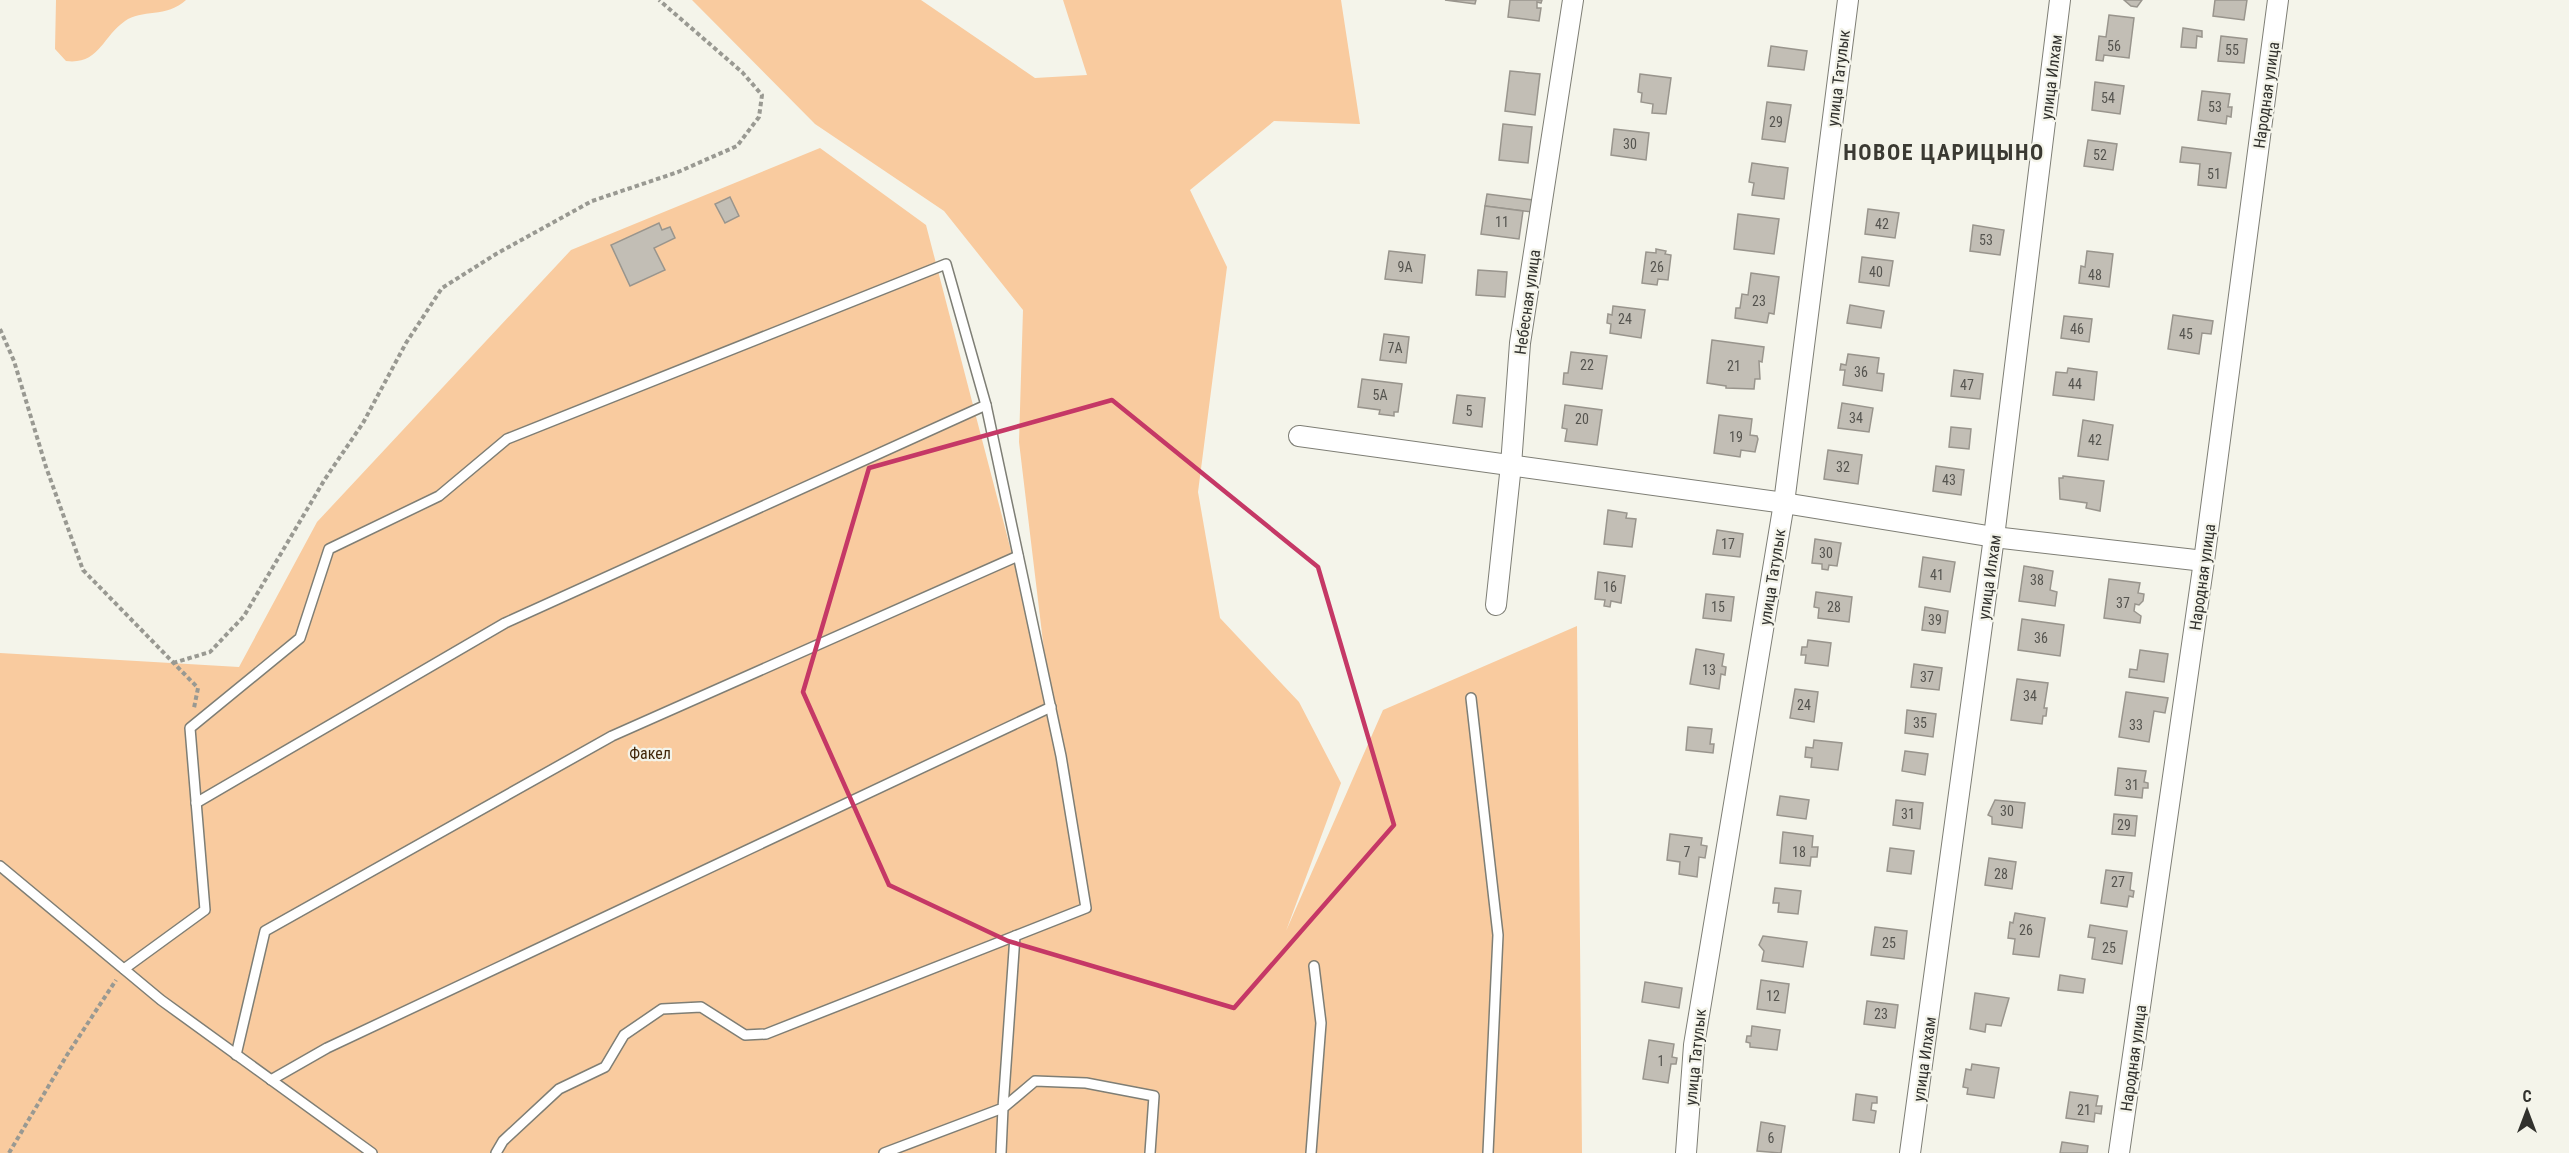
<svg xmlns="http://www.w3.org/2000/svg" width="2569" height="1153" viewBox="0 0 2569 1153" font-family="'Roboto Condensed',sans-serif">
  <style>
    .green { fill: #f9cb9f }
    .building { fill: #c2beb5; stroke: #99958d; stroke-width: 1.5 }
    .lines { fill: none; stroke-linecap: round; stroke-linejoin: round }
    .lane-casing { stroke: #7e7e75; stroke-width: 12 }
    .street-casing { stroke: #7e7e75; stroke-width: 22 }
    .path { stroke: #999992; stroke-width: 4; stroke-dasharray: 4.5 3; stroke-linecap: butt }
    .lane { stroke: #fff; stroke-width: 9 }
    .street { stroke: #fff; stroke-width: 20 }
    .marked { fill: none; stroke: #c53866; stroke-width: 4.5; stroke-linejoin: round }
    .labels { text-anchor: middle; stroke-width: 4.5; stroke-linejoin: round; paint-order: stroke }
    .number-label { font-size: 14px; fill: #55544f }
    .street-label { font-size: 16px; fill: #31312d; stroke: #f4f4ea }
    .park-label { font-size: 16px; fill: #41270a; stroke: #f4f4ea }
    .district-label { font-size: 22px; font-weight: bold; letter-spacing: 1.5px; fill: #3a3932; stroke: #f4f4ea }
  </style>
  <rect width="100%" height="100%" fill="#f4f4ea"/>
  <g class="green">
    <path d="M56 0H186C167 18 141 9 125 21 102 37 99 65 66 61L55 49Z"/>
    <polygon points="692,0 921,0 1035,78 1087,75 1063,0 1341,0 1360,124 1274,121 1190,190 1227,267 1198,492 1220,618 1299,702 1341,783 1286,931 1383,710 1577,626 1582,1153 0,1153 0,653 239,667 317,522 571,250 820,148 926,225 1050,700 1019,442 1023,310 944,211 815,124"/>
  </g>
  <g class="building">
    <polygon points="1445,0 1476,0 1475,4"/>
    <polygon points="1510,0 1542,0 1541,3 1537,2 1537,8 1541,8 1539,21 1508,17"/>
    <polygon points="2124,0 2142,0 2137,7 2131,6"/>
    <polygon points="2215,0 2247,0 2244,20 2213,16"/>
    <polygon points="2109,15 2134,18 2129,58 2104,55 2103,61 2096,60 2099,36 2106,37"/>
    <polygon points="2183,28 2202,31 2202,37 2197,36 2196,48 2181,47"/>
    <polygon points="2221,36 2247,39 2244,63 2218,61"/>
    <polygon points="1771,46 1807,51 1804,70 1768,66"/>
    <polygon points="1510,71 1540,74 1535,115 1505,111"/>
    <polygon points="1640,74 1671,78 1666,114 1652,113 1653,104 1641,102 1642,93 1638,92"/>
    <polygon points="2095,82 2124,86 2120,114 2092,110"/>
    <polygon points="2202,91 2230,94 2228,107 2232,107 2231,117 2227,116 2226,124 2198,120"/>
    <polygon points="1767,102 1791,105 1785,142 1762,139"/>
    <polygon points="1503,124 1532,127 1528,163 1499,160"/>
    <polygon points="1614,129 1649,133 1646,160 1611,155"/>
    <polygon points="2088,140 2117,144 2113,170 2084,166"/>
    <polygon points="2182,147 2231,153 2226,188 2198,185 2200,164 2180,162"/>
    <polygon points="1752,163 1788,168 1784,199 1752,195 1754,183 1749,182"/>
    <polygon points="1487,194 1533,200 1532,212 1485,206"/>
    <polygon points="730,197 739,216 725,223 715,204"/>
    <polygon points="1485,206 1523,211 1519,239 1481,234"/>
    <polygon points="1868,209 1899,213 1895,238 1865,234"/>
    <polygon points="1738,214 1779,219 1774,254 1734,249"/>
    <polygon points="659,223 662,230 670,227 675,238 654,248 665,270 630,286 611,245"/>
    <polygon points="1973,225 2004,230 2000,255 1970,251"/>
    <polygon points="1656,249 1666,251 1665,254 1671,255 1668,280 1658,279 1657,285 1642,283 1646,252 1656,253"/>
    <polygon points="1389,251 1425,255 1422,283 1385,279"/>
    <polygon points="2087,251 2113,254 2109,287 2079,283 2081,266 2085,267"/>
    <polygon points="1862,257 1893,261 1889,286 1859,282"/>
    <polygon points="1478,270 1507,272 1505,297 1476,295"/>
    <polygon points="1751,273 1779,277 1774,314 1769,313 1767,323 1735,318 1736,308 1740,308 1742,294 1748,295"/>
    <polygon points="1850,305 1884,311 1881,328 1847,323"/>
    <polygon points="1613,306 1645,310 1641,338 1610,333 1611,324 1607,323 1608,314 1612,315"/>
    <polygon points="2173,315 2213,321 2211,334 2202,333 2199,354 2168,349"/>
    <polygon points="2064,316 2092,319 2089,342 2061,338"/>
    <polygon points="1384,334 1409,337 1406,363 1380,360"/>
    <polygon points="1712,340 1764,347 1762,362 1759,361 1760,379 1755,379 1754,389 1726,388 1726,386 1707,383"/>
    <polygon points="1571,352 1607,356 1602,389 1563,384 1564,373 1568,373"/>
    <polygon points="1848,354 1879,358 1877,373 1884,374 1882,391 1843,385 1845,370 1840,370 1841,364 1846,365"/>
    <polygon points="2068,368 2097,372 2094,400 2053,395 2056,372 2067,373"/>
    <polygon points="1954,370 1983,374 1980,399 1951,396"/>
    <polygon points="1362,379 1402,384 1398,412 1394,412 1394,416 1379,414 1380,410 1358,407"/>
    <polygon points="1457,395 1485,398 1482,427 1453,423"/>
    <polygon points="1842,403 1873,408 1869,432 1838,428"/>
    <polygon points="1565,405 1602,410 1597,445 1565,441 1567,429 1562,428"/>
    <polygon points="1719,415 1752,419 1750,435 1757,436 1758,439 1755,452 1741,450 1740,457 1714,453"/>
    <polygon points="2083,420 2113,425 2108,460 2078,456"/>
    <polygon points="1951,427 1971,429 1969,449 1949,447"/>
    <polygon points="1828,450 1862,455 1858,484 1824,479"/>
    <polygon points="1936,466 1964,470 1961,495 1933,491"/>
    <polygon points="2063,476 2104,481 2100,511 2086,508 2087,503 2060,499 2059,478 2063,478"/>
    <polygon points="1608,510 1627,513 1626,518 1636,519 1632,547 1604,544"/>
    <polygon points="1717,530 1743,534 1740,557 1713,554"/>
    <polygon points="1815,539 1841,543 1837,566 1829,565 1828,570 1822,569 1822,564 1812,563"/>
    <polygon points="1923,557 1955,562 1950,592 1919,587"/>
    <polygon points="2024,566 2053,571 2050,590 2057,592 2055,606 2019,601"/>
    <polygon points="1598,572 1625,576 1621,603 1611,601 1610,607 1604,606 1605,600 1595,599"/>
    <polygon points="2109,579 2140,583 2138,593 2144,594 2143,601 2139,605 2135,604 2134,611 2141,616 2140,623 2104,618"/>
    <polygon points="1816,592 1852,597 1849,622 1818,618 1819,608 1814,607"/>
    <polygon points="1706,594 1734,597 1731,621 1703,618"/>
    <polygon points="1925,607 1948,611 1945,633 1922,630"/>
    <polygon points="2022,619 2064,625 2060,656 2018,650"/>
    <polygon points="1808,640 1831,643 1828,666 1805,663 1806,655 1801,655 1802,647 1807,647"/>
    <polygon points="1696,649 1724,654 1722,666 1726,667 1725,675 1721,674 1719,689 1690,684"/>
    <polygon points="2140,650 2168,654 2164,682 2129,677 2130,669 2137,670"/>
    <polygon points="1914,664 1942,668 1939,690 1911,687"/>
    <polygon points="2017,679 2048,683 2044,708 2047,708 2046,716 2043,716 2042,724 2011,720"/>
    <polygon points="1795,689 1818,692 1814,722 1790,718"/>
    <polygon points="2126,692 2168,698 2165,713 2154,711 2149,742 2119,737"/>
    <polygon points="1907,710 1936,714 1933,737 1905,733"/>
    <polygon points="1688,727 1712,729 1710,744 1714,744 1713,753 1686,750"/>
    <polygon points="1814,740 1842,743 1838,770 1811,767 1812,758 1805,757 1806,747 1813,748"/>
    <polygon points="1905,751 1928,754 1925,775 1902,771"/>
    <polygon points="2118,768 2146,771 2144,782 2148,783 2148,788 2143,788 2142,798 2115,795"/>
    <polygon points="1780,796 1809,800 1806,819 1777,815"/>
    <polygon points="1896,800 1923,803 1920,829 1893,825"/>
    <polygon points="1995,800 2025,803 2022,828 1992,824 1992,817 1988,815"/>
    <polygon points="2114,814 2137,816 2135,836 2112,834"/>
    <polygon points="1783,832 1813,836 1812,847 1818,847 1817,857 1811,857 1810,866 1780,863"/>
    <polygon points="1670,834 1702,838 1701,845 1707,846 1705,858 1699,857 1697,877 1679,874 1680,862 1667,860"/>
    <polygon points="1890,848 1914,851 1911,874 1887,871"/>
    <polygon points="1989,858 2016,862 2012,889 1985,885"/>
    <polygon points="2106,870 2132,873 2130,890 2134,891 2133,897 2129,896 2127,907 2101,903"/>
    <polygon points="1775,888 1801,891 1798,914 1778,912 1779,903 1773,903"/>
    <polygon points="2015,913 2045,918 2039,957 2013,954 2015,939 2008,938 2010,922 2013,923"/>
    <polygon points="2090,925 2127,931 2122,964 2092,959 2095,938 2088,937"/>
    <polygon points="1875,927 1907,931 1904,959 1871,955"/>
    <polygon points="1763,936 1807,942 1803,967 1762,961 1764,951 1759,945"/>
    <polygon points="2060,975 2085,979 2083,993 2058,990"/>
    <polygon points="1761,980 1789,984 1785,1013 1757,1009"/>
    <polygon points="1645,982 1682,988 1679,1008 1642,1002"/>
    <polygon points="1975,993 2009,998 2001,1026 1986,1024 1985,1032 1970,1029"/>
    <polygon points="1867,1001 1898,1005 1895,1028 1864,1024"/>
    <polygon points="1752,1026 1780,1030 1777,1050 1750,1047 1750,1043 1746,1042 1747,1036 1751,1036"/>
    <polygon points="1649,1040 1674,1044 1672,1057 1677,1058 1676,1064 1671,1064 1668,1083 1643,1079"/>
    <polygon points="1972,1064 1999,1068 1994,1098 1967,1094 1968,1088 1963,1087 1966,1069 1971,1070"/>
    <polygon points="2070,1092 2098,1096 2096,1106 2102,1106 2101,1114 2095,1113 2094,1122 2066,1118"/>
    <polygon points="1856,1094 1877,1097 1877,1103 1872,1103 1871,1110 1876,1111 1874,1123 1853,1120"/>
    <polygon points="1761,1122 1785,1126 1781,1153 1757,1151"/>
    <polygon points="2062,1142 2088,1146 2087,1153 2060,1153"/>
  </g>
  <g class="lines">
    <g class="lane-casing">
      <g id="lane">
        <polyline points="1471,698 1498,935 1488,1153"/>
        <polyline points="196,803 505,623 986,405"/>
        <polyline points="0,866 161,1000 372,1153"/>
        <polyline points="124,969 205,910 190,728 300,638 329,549 439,496 507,439 946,264 986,405 1061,756 1086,908 1015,936 1003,1108 884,1153"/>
        <polyline points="236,1055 265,931 612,736 1018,556"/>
        <polyline points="271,1080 327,1048 1051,707"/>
        <polyline points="496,1153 503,1141 559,1089 605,1067 624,1035 662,1009 701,1007 745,1035 766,1034 1015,936"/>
        <polyline points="1001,1153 1003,1108 1035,1081 1086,1083 1154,1096 1150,1153"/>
        <polyline points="1311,1153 1321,1023 1314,966"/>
      </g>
    </g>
    <g class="street-casing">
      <g id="street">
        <polyline points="1299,436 1784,503 1994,537 2204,561"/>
        <polyline points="1496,605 1511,465 1520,343 1573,0"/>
        <polyline points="1686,1153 1694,1045 1784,503 1848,0"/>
        <polyline points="1910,1153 1994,537 2060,0"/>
        <polyline points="2119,1153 2204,561 2278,0"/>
      </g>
    </g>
    <g class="path">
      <polyline points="0,329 14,361 46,467 83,570 198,688 194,708"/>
      <polyline points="173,663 210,652 244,616 325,479 363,423 406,343 442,288 496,254 592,201 678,172 737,146 759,117 762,95 742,72 659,0"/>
      <polyline points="9,1153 67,1055 116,980"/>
    </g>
    <use href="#lane" class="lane"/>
    <use href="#street" class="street"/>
  </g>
  <path class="marked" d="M1112 400 1318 567 1394 825 1234 1008 1008 941 889 885 803 692 869 468Z"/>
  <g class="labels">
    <g class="number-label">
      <text x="2114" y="51">56</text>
      <text x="2232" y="55">55</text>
      <text x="2108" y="103">54</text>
      <text x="2215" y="112">53</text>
      <text x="1776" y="127">29</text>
      <text x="1630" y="149">30</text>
      <text x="2100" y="160">52</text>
      <text x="2214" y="179">51</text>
      <text x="1502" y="227">11</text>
      <text x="1882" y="229">42</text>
      <text x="1986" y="245">53</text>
      <text x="1405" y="272">9А</text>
      <text x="1657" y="272">26</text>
      <text x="1876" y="277">40</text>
      <text x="2095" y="280">48</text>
      <text x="1759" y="306">23</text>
      <text x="1625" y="324">24</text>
      <text x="2077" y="334">46</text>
      <text x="2186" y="339">45</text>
      <text x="1395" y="353">7А</text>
      <text x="1587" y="370">22</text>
      <text x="1734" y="371">21</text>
      <text x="1861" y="377">36</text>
      <text x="2075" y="389">44</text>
      <text x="1967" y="390">47</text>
      <text x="1380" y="400">5А</text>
      <text x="1469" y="416">5</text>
      <text x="1856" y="423">34</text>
      <text x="1582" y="424">20</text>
      <text x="1736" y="442">19</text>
      <text x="2095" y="445">42</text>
      <text x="1843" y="472">32</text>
      <text x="1949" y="485">43</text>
      <text x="1728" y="549">17</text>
      <text x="1826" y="558">30</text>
      <text x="1937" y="580">41</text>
      <text x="2037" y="585">38</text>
      <text x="1610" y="592">16</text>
      <text x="2123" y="608">37</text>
      <text x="1718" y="612">15</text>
      <text x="1834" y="612">28</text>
      <text x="1935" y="625">39</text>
      <text x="2041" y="643">36</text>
      <text x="1709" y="675">13</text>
      <text x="1927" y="682">37</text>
      <text x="2030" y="701">34</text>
      <text x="1804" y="710">24</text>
      <text x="1920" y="728">35</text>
      <text x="2136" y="730">33</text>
      <text x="2132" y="790">31</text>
      <text x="2007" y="816">30</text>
      <text x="1908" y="819">31</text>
      <text x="2124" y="830">29</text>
      <text x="1687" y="857">7</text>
      <text x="1799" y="857">18</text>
      <text x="2001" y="879">28</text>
      <text x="2118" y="887">27</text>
      <text x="2026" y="935">26</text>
      <text x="1889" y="948">25</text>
      <text x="2109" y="953">25</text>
      <text x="1773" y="1001">12</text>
      <text x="1881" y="1019">23</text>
      <text x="1661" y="1066">1</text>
      <text x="2084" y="1115">21</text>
      <text x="1771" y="1143">6</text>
    </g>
    <g class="street-label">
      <text transform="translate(2051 77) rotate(-83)" y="6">улица Илхам</text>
      <text transform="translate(1838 78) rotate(-83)" y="6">улица Татулык</text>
      <text transform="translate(2266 95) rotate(-82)" y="6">Народная улица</text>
      <text transform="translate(1527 302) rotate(-82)" y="6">Небесная улица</text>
      <text transform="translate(1772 577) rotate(-81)" y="6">улица Татулык</text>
      <text transform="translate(1989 577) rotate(-82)" y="6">улица Илхам</text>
      <text transform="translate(2202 577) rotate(-82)" y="6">Народная улица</text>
      <text transform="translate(1695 1057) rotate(-84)" y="6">улица Татулык</text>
      <text transform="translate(2133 1058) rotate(-82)" y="6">Народная улица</text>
      <text transform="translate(1924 1059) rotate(-82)" y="6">улица Илхам</text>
    </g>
    <g class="park-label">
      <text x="650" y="759">Факел</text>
    </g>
    <g class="district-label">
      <text x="1944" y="160">НОВОЕ ЦАРИЦЫНО</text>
    </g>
  </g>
  <g transform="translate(2527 1111)" stroke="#f4f4ea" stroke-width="4.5" paint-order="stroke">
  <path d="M0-4.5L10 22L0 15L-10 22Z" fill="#31312d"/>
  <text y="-9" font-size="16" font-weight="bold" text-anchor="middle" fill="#31312d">С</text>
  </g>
</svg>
